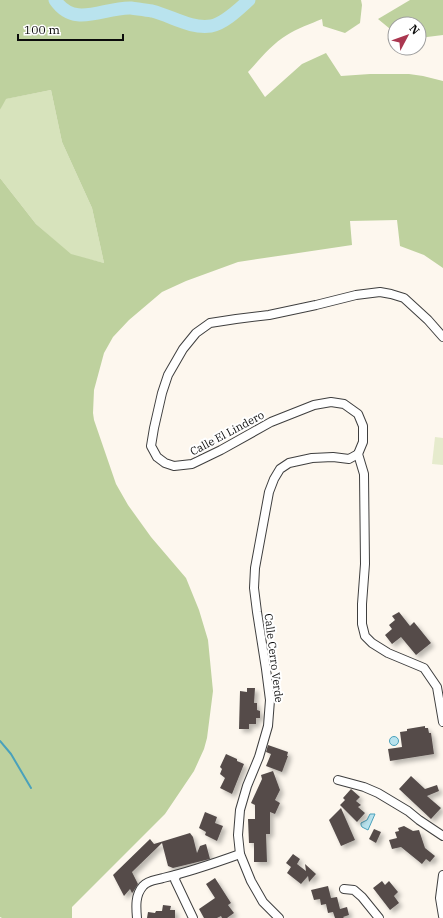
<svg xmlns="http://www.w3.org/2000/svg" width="443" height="918" viewBox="0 0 443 918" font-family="'IBM Plex Serif',serif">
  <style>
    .green { fill: #d7e3bc }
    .forest { fill: #bed19e }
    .pitch { fill: #e6ebcd }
    .water { fill: #b9e3ee; stroke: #4aa1bb }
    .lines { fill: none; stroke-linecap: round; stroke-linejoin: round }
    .stream { stroke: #4aa1bb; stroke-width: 2 }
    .river { stroke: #b9e3ee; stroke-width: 13 }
    .building { fill: #544c4a; filter: url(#shadow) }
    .minor-casing { stroke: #3f3f3f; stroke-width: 10 }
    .minor { stroke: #fff; stroke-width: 8 }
    .labels { text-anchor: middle; stroke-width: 4; stroke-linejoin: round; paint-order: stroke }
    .street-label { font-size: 11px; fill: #0c0c0c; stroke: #fff }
  </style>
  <defs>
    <filter id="shadow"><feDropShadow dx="3.5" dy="3.5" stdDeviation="2" flood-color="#0004"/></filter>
  </defs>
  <rect width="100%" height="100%" fill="#fdf7ee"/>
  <polygon class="green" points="51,90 62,142 92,208 104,263 71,255 36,224 0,178 0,110 5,99"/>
  <g class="forest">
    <path d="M0 0H361L362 5 360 23 345 33 323 26 322 19C310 24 298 28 287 35 272 44 260 59 248 72L265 97 302 64 326 53 341 76 370 74H409L423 76 443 81V268L424 255 400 246 397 220 350 221 352 245 238 262 186 281 162 292 129 320 113 337 104 353 94 390 93 413 94 420 116 484 128 505 151 537 186 578 199 610 208 640 213 691 207 738 204 749 194 771 165 814 72 907V918H2L0 917V178L36 224 71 254 104 263 92 208 62 142 51 90 6 99 0 110Z"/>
    <polygon points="410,0 443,0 443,35 419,38 419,24 395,24 395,33 378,19"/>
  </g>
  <polygon class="pitch" points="435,437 443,438 443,465 432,464"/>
  <g class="water">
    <circle cx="394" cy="741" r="4.5"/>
    <polygon points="370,814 375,814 368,830 362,827 361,825 361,823 367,820"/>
  </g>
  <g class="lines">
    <polyline class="stream" points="0,741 11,754 31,788"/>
    <path class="river" d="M55 0C75 29 103 7 131 8 138 9 146 10 152 11 172 16 190 29 211 26 224 24 239 9 249 0"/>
  </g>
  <g class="building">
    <polygon points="399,612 410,626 414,622 431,643 416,655 401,637 392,644 385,635 392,629 389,625 395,620 392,616"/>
    <polygon points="247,688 255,688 254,703 257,703 257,710 260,711 260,718 256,718 256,724 249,724 249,729 239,729 240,691 247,692"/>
    <polygon points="425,726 425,728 428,728 429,733 431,733 434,754 390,761 388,749 402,747 400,732 407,731 407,729"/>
    <polygon points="268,745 288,752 287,756 288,756 282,772 266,766 271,754 266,752"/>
    <polygon points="226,754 237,759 237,761 244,764 232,794 220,788 225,778 220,774 222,769 220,767"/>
    <polygon points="273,771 280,790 275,800 280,803 275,814 270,812 270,834 266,834 267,862 254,862 254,843 249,843 248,819 255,819 255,805 251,803 262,779 261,775"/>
    <polygon points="411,776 425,789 437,785 439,791 427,796 441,808 431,819 399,789"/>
    <polygon points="351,789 360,797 356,801 361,805 358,807 365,813 357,822 340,805 345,800 343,798"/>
    <polygon points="341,808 355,840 341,846 329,820"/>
    <polygon points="205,812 217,817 215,823 223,826 217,841 205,835 206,832 199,828"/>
    <polygon points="404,826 413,831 419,830 425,848 435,856 430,862 426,859 422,864 401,847 392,849 389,840 397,838 395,832 399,831 398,828"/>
    <polygon points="374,829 381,832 376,843 369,839"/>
    <polygon points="190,833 193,837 197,853 200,846 206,844 210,859 173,868 168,866 162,843 132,872 138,884 133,892 132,893 130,889 124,896 113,875 150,839 154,844"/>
    <polygon points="293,854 300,859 297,864 306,871 305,864 316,874 309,882 308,876 301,884 287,873 291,867 286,863"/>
    <polygon points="215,878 231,903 228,905 234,913 227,918 222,918 221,916 217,918 204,918 199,909 215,898 206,884"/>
    <polygon points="382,881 385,885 389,881 398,892 394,896 399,903 390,910 373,888"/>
    <polygon points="328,886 331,898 337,897 340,909 347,907 349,915 343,917 344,918 335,918 333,912 328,913 326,904 321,905 320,899 314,900 311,890"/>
    <polygon points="163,905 171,906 170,910 175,910 175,918 147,918 148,912 155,913 156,911 162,911"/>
  </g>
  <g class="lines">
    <g class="minor-casing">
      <g id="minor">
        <polyline points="443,337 428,320 404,298 391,294 380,292 356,295 316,305 269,315 236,319 210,323 196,333 183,349 168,375 162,393 154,428 151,446 157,457 165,463 174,466 192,464 221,450 271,422 314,405 331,402 344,404 358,414 363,426 363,442 358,454 364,474 365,564 362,604 362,624 365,636 372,643 388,653 424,668 437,687 443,722"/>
        <polyline points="338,780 364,787 378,793 408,811 419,820 443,836"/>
        <polyline points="176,875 175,880 193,918"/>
        <polyline points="443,875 440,898 443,916"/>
        <polyline points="344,889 354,890 362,897 379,918"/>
        <path d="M137 918C136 907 135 895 143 886 148 880 157 880 163 878 189 872 215 863 240 854"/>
        <polyline points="279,918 263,902 251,881 240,854 238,835 240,810 247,786 259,757 268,726 270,700 266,669 257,612 254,588 255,568 269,492 274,479 280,469 289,463 312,458 333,457 349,459 358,454"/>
      </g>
    </g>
    <use href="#minor" class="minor"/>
  </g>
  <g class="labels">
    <g class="street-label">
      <text transform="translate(227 433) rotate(-28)" y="4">Calle El Lindero</text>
      <text transform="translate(274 658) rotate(83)" y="4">Calle Cerro Verde</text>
    </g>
  </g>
  <g transform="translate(407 36) rotate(49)"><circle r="19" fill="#ffffff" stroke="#9e9e9e"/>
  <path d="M0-3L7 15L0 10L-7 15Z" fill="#aa3750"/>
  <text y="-6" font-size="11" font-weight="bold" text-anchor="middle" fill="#0c0c0c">N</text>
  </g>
  <path d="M18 34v6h105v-6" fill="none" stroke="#0c0c0c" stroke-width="2"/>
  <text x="24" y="34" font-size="12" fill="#0c0c0c" stroke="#ffffff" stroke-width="3" paint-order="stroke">100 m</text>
</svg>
